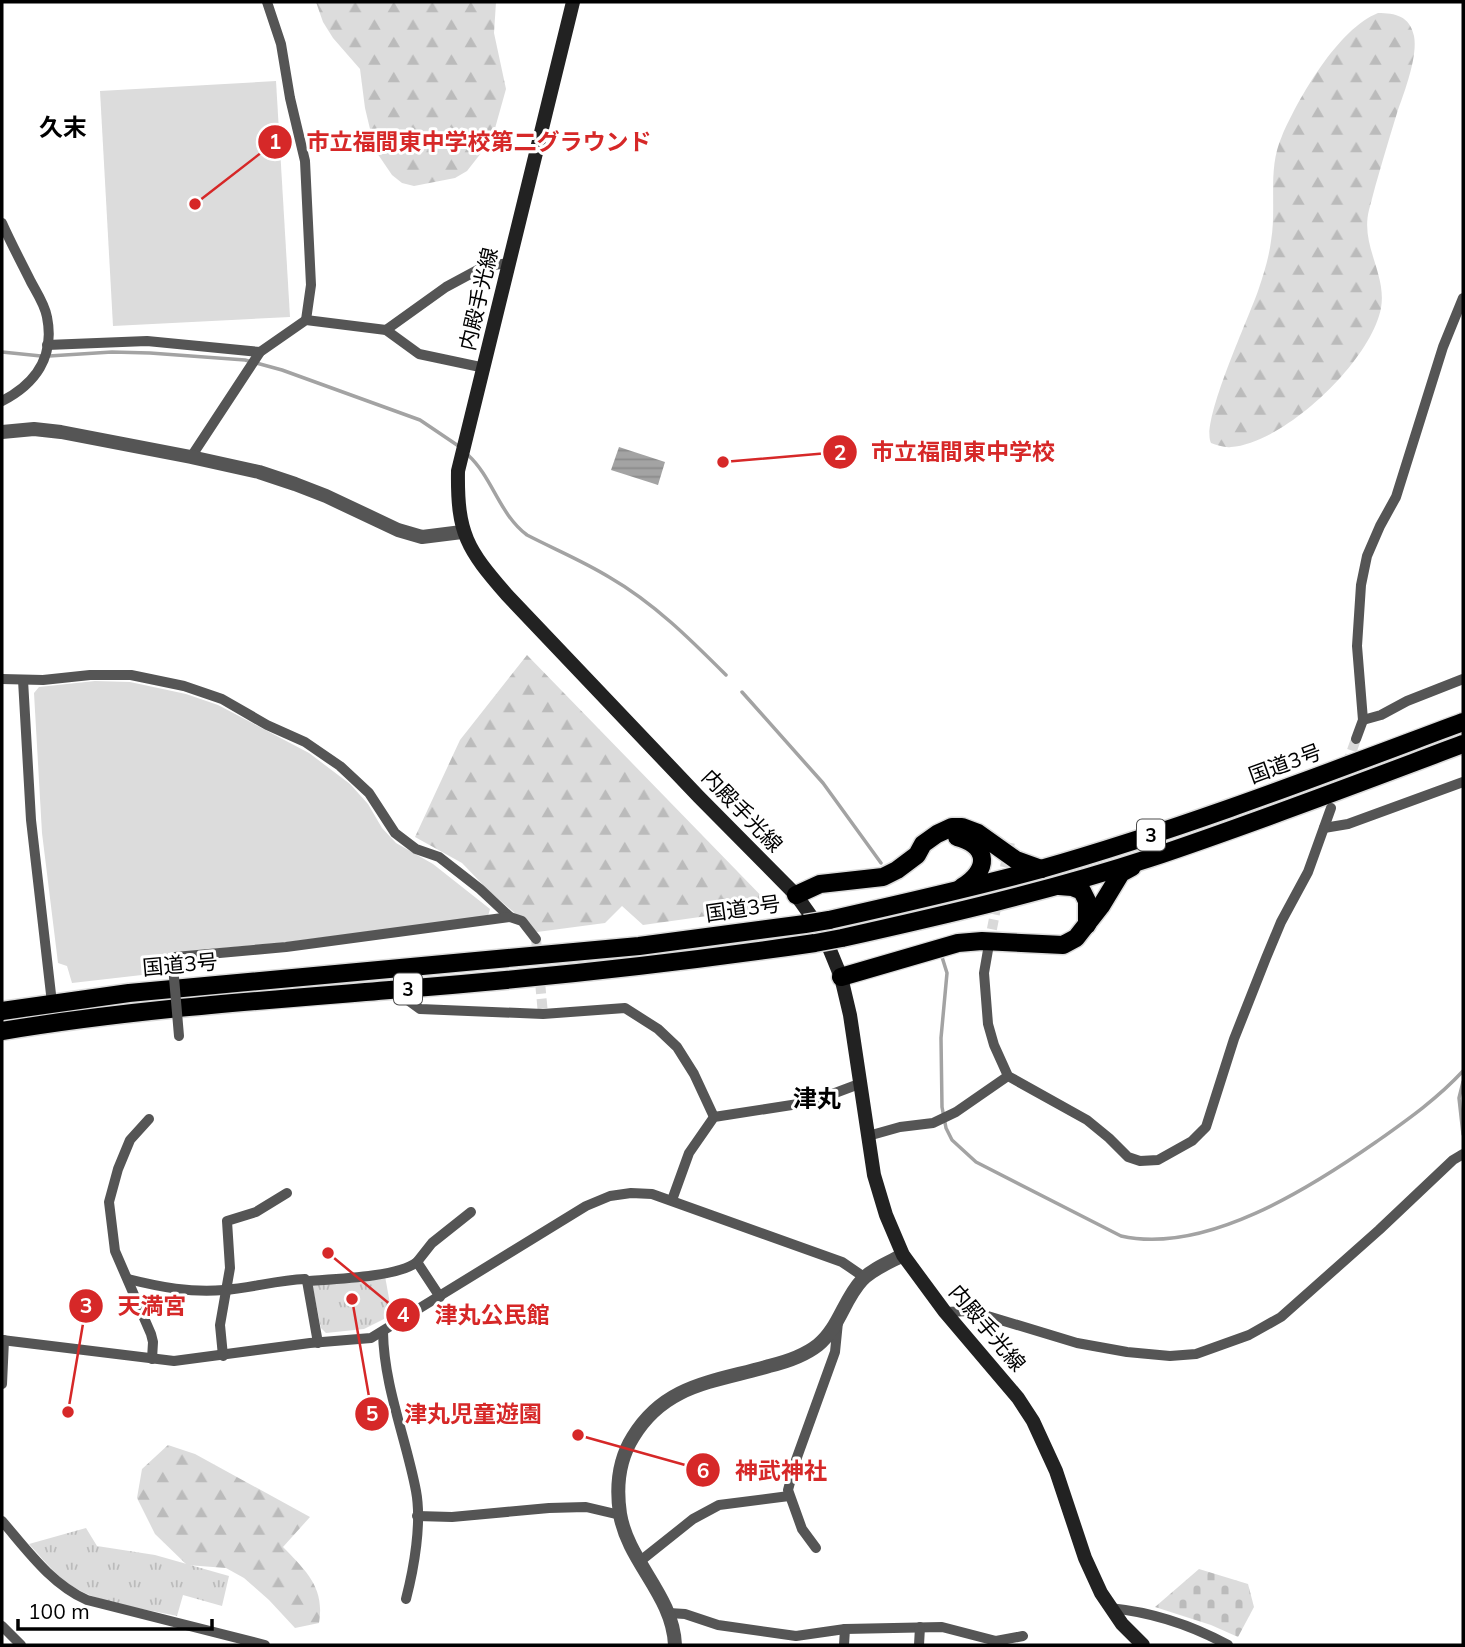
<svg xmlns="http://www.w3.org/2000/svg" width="1465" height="1647" viewBox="0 0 1465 1647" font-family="Mulish,'Noto Sans JP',sans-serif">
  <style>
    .forest { fill: url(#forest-firs) }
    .cemetery { fill: url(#cemetery-stones) }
    .park { fill: url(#park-tufts) }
    .garden { fill: #dcdcdc }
    .water { fill: url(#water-rules) }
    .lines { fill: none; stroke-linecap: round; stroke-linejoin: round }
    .stream { stroke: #a3a3a3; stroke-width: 3.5 }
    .minor-tunnel { stroke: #d9d9d9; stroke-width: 10; stroke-dasharray: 10 5; stroke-linecap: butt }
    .trunk-casing { stroke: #dbdbdb; stroke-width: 21 }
    .minor { stroke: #555; stroke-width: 10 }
    .tertiary { stroke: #555; stroke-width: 14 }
    .secondary { stroke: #222; stroke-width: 14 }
    .trunk { stroke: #000; stroke-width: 18 }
    .trunk-bridge-casing { stroke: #dbdbdb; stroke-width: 21; stroke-linecap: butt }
    .minor-bridge { stroke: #555; stroke-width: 10 }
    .trunk-bridge { stroke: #000; stroke-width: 18 }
    .labels { text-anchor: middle; stroke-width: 6; stroke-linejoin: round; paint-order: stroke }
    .shield { fill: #fff; stroke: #4c4c4c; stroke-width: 2 }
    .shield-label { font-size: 19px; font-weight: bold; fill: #000 }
    .street-label { font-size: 21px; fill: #000; stroke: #fff }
    .quarter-label { font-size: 24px; font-weight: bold; fill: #000; stroke: #fff }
    .leader { fill: none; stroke: #d62828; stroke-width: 2.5 }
    .callout-dot { fill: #d62828; stroke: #fff; stroke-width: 2.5 }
    .mark-label { font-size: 21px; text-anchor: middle; font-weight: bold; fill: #fff }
    .callout-label { font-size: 23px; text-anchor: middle; font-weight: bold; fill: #d62828; stroke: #fff; stroke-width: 6; stroke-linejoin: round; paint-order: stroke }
  </style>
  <defs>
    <pattern id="forest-firs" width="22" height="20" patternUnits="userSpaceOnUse" patternTransform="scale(1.75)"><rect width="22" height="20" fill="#dcdcdc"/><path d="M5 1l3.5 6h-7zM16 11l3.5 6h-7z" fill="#bbb"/></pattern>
    <pattern id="cemetery-stones" width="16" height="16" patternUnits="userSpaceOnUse" patternTransform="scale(1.75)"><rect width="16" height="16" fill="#dcdcdc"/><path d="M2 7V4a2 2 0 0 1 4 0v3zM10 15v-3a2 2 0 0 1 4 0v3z" fill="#bbb"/></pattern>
    <pattern id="park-tufts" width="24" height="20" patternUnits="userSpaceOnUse" patternTransform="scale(1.75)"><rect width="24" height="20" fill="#dcdcdc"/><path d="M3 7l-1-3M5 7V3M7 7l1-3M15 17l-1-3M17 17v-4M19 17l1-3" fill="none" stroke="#bbb"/></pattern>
    <pattern id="water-rules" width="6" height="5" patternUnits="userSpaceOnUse" patternTransform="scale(1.75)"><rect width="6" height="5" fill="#a3a3a3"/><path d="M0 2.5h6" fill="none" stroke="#8b8b8b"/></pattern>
  </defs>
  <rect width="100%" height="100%" fill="#fff"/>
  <g class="forest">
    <polygon points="316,2 496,2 494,33 506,89 492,139 467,171 455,178 414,186 402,183 392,175 375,150 365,108 360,69 333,38 323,22"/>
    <path d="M1378 13C1395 13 1410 16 1414 36 1418 57 1404 93 1397 113 1387 146 1377 178 1369 210 1360 245 1387 274 1381 308 1371 361 1285 443 1231 447 1225 448 1217 445 1211 443 1200 422 1250 316 1259 288 1264 273 1269 257 1271 241 1277 206 1267 169 1282 136 1299 97 1338 29 1378 13Z"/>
    <polygon points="527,655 772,907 643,925 622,906 605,923 537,932 489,891 462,863 415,837 460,740"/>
    <path d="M168 1445 195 1454 310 1517 283 1547C306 1571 325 1587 319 1623L295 1628 269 1600 244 1578 226 1568 187 1565 155 1534 137 1498 142 1469Z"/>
  </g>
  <polygon class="cemetery" points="1199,1569 1248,1584 1254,1607 1238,1637 1211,1625 1155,1607"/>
  <g class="park">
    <polygon points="385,1276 392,1315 364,1329 326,1333 321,1328 312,1284"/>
    <path d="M86 1528 97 1546 155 1555 229 1576 222 1606 183 1595 177 1616C142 1608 97 1604 67 1583 53 1572 41 1557 29 1544Z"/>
  </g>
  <g class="garden">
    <polygon points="276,81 290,317 113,326 100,91"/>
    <polygon points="95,681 130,682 186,694 218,705 309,753 350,784 368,804 382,828 396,843 433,864 490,909 488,916 288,942 168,953 168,972 72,983 67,966 58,963 42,833 34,693 39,687"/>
  </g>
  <polygon class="water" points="619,447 665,462 658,485 611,470"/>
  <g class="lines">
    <g class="stream">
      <polyline points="2,352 41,356"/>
      <polyline points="49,356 112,352 150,353 245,360 282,370 420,420 460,447"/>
      <path d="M468 455C493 478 499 514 527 535 554 549 583 561 609 577 654 603 690 639 726 675"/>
      <polyline points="742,692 823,783 881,863"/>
      <path d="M942 957 947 973 941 1038 942 1107 946 1128 952 1140 976 1162 1121 1236C1205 1255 1310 1188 1376 1142 1407 1120 1437 1099 1463 1071"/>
      <polyline points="1463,1082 1459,1098 1463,1134"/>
    </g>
    <g class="minor-tunnel">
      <polyline points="1337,793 1356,739"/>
      <polyline points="1002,882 1010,842"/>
      <polyline points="536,939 543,1014"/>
      <polyline points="989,944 998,898"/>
    </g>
    <g class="trunk-casing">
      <g id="trunk">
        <path d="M957 837C990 846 989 871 962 887"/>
        <polyline points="1059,886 1072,887 1082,891 1087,901 1087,925"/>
        <polyline points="796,895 820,884 883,877 897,870 917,855 923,844 937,834 952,827 962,827 978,833 1016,860 1041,869"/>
        <path d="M829 920C900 904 971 888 1041 869 1185 828 1324 774 1463 722"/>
        <path d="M842 938C945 915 1049 891 1150 858 1255 823 1359 783 1463 744"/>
        <polyline points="841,977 958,943 982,941 1063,945 1076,938 1101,906 1121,873 1132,867"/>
        <polyline points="2,1011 129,993 639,946 805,924"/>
        <path d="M2 1031C134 1009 269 1000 403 989 541 978 678 963 815 943"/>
      </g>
    </g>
    <g class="minor">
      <polyline points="267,2 281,44 290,98 305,161 311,285 306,320"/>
      <path d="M2 223C11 243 21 262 31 282 37 293 45 305 47 317 55 357 35 384 2 401"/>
      <polyline points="386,330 446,287 485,266 510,263"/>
      <polyline points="47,345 147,341 260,352"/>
      <polyline points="191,457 260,352 306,320 386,330 419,354 485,368"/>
      <polyline points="2,679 43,680 90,675 131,675 184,686 222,699 267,725 305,742 340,766 369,793 395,833 416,849 439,857 480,889 510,917 522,921 536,939"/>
      <polyline points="23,680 31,820 52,1003"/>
      <polyline points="1363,720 1381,715 1407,701 1463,679"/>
      <polyline points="1356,739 1363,720 1357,646 1361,585 1367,556 1380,526 1396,497 1443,347 1463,298"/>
      <polyline points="1324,828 1348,824 1463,782"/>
      <polyline points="988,950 984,973 988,1024 994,1045 1008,1076 1087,1120 1109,1138 1128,1157 1140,1161 1158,1160 1192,1141 1206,1127 1234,1039 1266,958 1281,922 1308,872 1331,808"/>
      <polyline points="173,966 175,957 286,947 510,917"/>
      <polyline points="404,989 409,1001 420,1009 543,1014 625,1008 658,1029 677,1047 694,1074 714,1117"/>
      <polyline points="149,1119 130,1140 118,1169 109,1202 115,1251 151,1334 153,1342 152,1359"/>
      <polyline points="868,1136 900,1127 933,1123 956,1112 1008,1076"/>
      <polyline points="672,1200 689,1153 714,1117 811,1102 859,1084"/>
      <path d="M128 1279C160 1287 191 1293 224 1290 252 1288 277 1280 305 1279L307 1281 318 1343"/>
      <path d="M307 1281C333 1279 399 1277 417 1262"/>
      <polyline points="440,1297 417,1262 432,1243 471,1212"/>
      <polyline points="945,1312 971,1311 1077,1343 1127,1352 1170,1356 1196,1354 1249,1335 1281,1317 1379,1230 1453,1160 1463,1154"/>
      <path d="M383 1332C384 1387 406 1438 416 1491 422 1523 414 1568 406 1599"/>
      <polyline points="2,1340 174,1361 310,1343 371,1338 586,1206 610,1196 631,1193 652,1194 842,1262 864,1277"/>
      <polyline points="223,1356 220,1325 230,1268 227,1221 256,1212 287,1193"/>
      <polyline points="2,1384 4,1340"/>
      <polyline points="417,1516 452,1517 549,1508 586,1507 620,1515"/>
      <path d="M2 1521C27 1550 51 1584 87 1600L265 1645"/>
      <polyline points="816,1548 802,1529 788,1490 796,1460 835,1352 838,1322"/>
      <polyline points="639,1562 693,1519 719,1505 789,1496"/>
      <path d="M1110 1608C1151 1612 1193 1626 1228 1645"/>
      <polyline points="669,1613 685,1614 718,1625 796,1636 845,1629 942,1627 996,1641 1023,1636"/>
      <polyline points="2,1626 21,1645"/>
      <polyline points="844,1645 845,1629"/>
      <polyline points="919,1645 920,1627"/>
    </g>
    <g class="tertiary">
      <polyline points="2,432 34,429 61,432 191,457 259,472 295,484 326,496 398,530 422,537 462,532"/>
      <path d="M675 1645C673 1595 628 1562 620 1514 616 1487 618 1461 633 1437 665 1384 714 1382 769 1366 786 1362 804 1356 818 1345 839 1328 844 1299 862 1280 872 1269 890 1262 903 1255"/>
    </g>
    <path class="secondary" d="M573 2 458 471C457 534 467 549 507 595L699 797 796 895 823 933 841 977 850 1015 874 1175 886 1215 903 1255 945 1312 1018 1398 1033 1421 1056 1471 1085 1558 1101 1593 1122 1624 1143 1645"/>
    <use href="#trunk" class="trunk"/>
    <g class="trunk-bridge-casing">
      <g id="trunk-bridge">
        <polyline points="805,924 829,920"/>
        <polyline points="815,943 842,938"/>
      </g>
    </g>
    <polyline class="minor-bridge" points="173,966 179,1036"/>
    <use href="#trunk-bridge" class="trunk-bridge"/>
  </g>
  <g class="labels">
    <g class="shield">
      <rect x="1137" y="819.5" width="28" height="31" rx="5"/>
      <rect x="394" y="973.5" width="28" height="31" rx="5"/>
    </g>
    <g class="shield-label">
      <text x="1151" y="842">3</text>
      <text x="408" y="996">3</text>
    </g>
    <g class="street-label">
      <text transform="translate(479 299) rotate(-77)" y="7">内殿手光線</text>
      <text transform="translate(1285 764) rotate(-20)" y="7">国道3号</text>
      <text transform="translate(742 811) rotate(46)" y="7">内殿手光線</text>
      <text transform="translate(743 909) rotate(-8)" y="7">国道3号</text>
      <text transform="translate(180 965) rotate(-5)" y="7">国道3号</text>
      <text transform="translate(987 1328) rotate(50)" y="7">内殿手光線</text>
    </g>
    <g class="quarter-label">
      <text x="63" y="136">久末</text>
      <text x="817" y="1107">津丸</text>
    </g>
  </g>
  <path class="leader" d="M195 204L275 142M723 462L840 452M68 1412L86 1306M328 1253L403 1315M352 1299L372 1414M578 1435L703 1470"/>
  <g class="callout-dot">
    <circle cx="195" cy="204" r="7"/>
    <circle cx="723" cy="462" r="7"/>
    <circle cx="68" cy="1412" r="7"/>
    <circle cx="328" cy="1253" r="7"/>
    <circle cx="352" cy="1299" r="7"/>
    <circle cx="578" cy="1435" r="7"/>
    <circle cx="275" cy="142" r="18"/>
    <circle cx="840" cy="452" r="18"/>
    <circle cx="86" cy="1306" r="18"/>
    <circle cx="403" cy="1315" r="18"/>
    <circle cx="372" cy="1414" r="18"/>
    <circle cx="703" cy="1470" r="18"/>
  </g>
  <g class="mark-label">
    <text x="275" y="149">1</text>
    <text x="840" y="460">2</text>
    <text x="86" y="1313">3</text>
    <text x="403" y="1322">4</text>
    <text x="372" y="1421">5</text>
    <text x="703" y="1478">6</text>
  </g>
  <g class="callout-label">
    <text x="479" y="150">市立福間東中学校第二グラウンド</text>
    <text x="963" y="460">市立福間東中学校</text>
    <text x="152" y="1314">天満宮</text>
    <text x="492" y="1323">津丸公民館</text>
    <text x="473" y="1422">津丸児童遊園</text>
    <text x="781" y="1479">神武神社</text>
  </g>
  <rect width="1465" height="1647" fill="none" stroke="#000000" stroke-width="7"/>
  <path d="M18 1619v10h194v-10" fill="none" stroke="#000000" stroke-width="3.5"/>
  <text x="28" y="1619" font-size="21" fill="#000000" stroke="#ffffff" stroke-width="5" paint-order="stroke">100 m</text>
</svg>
